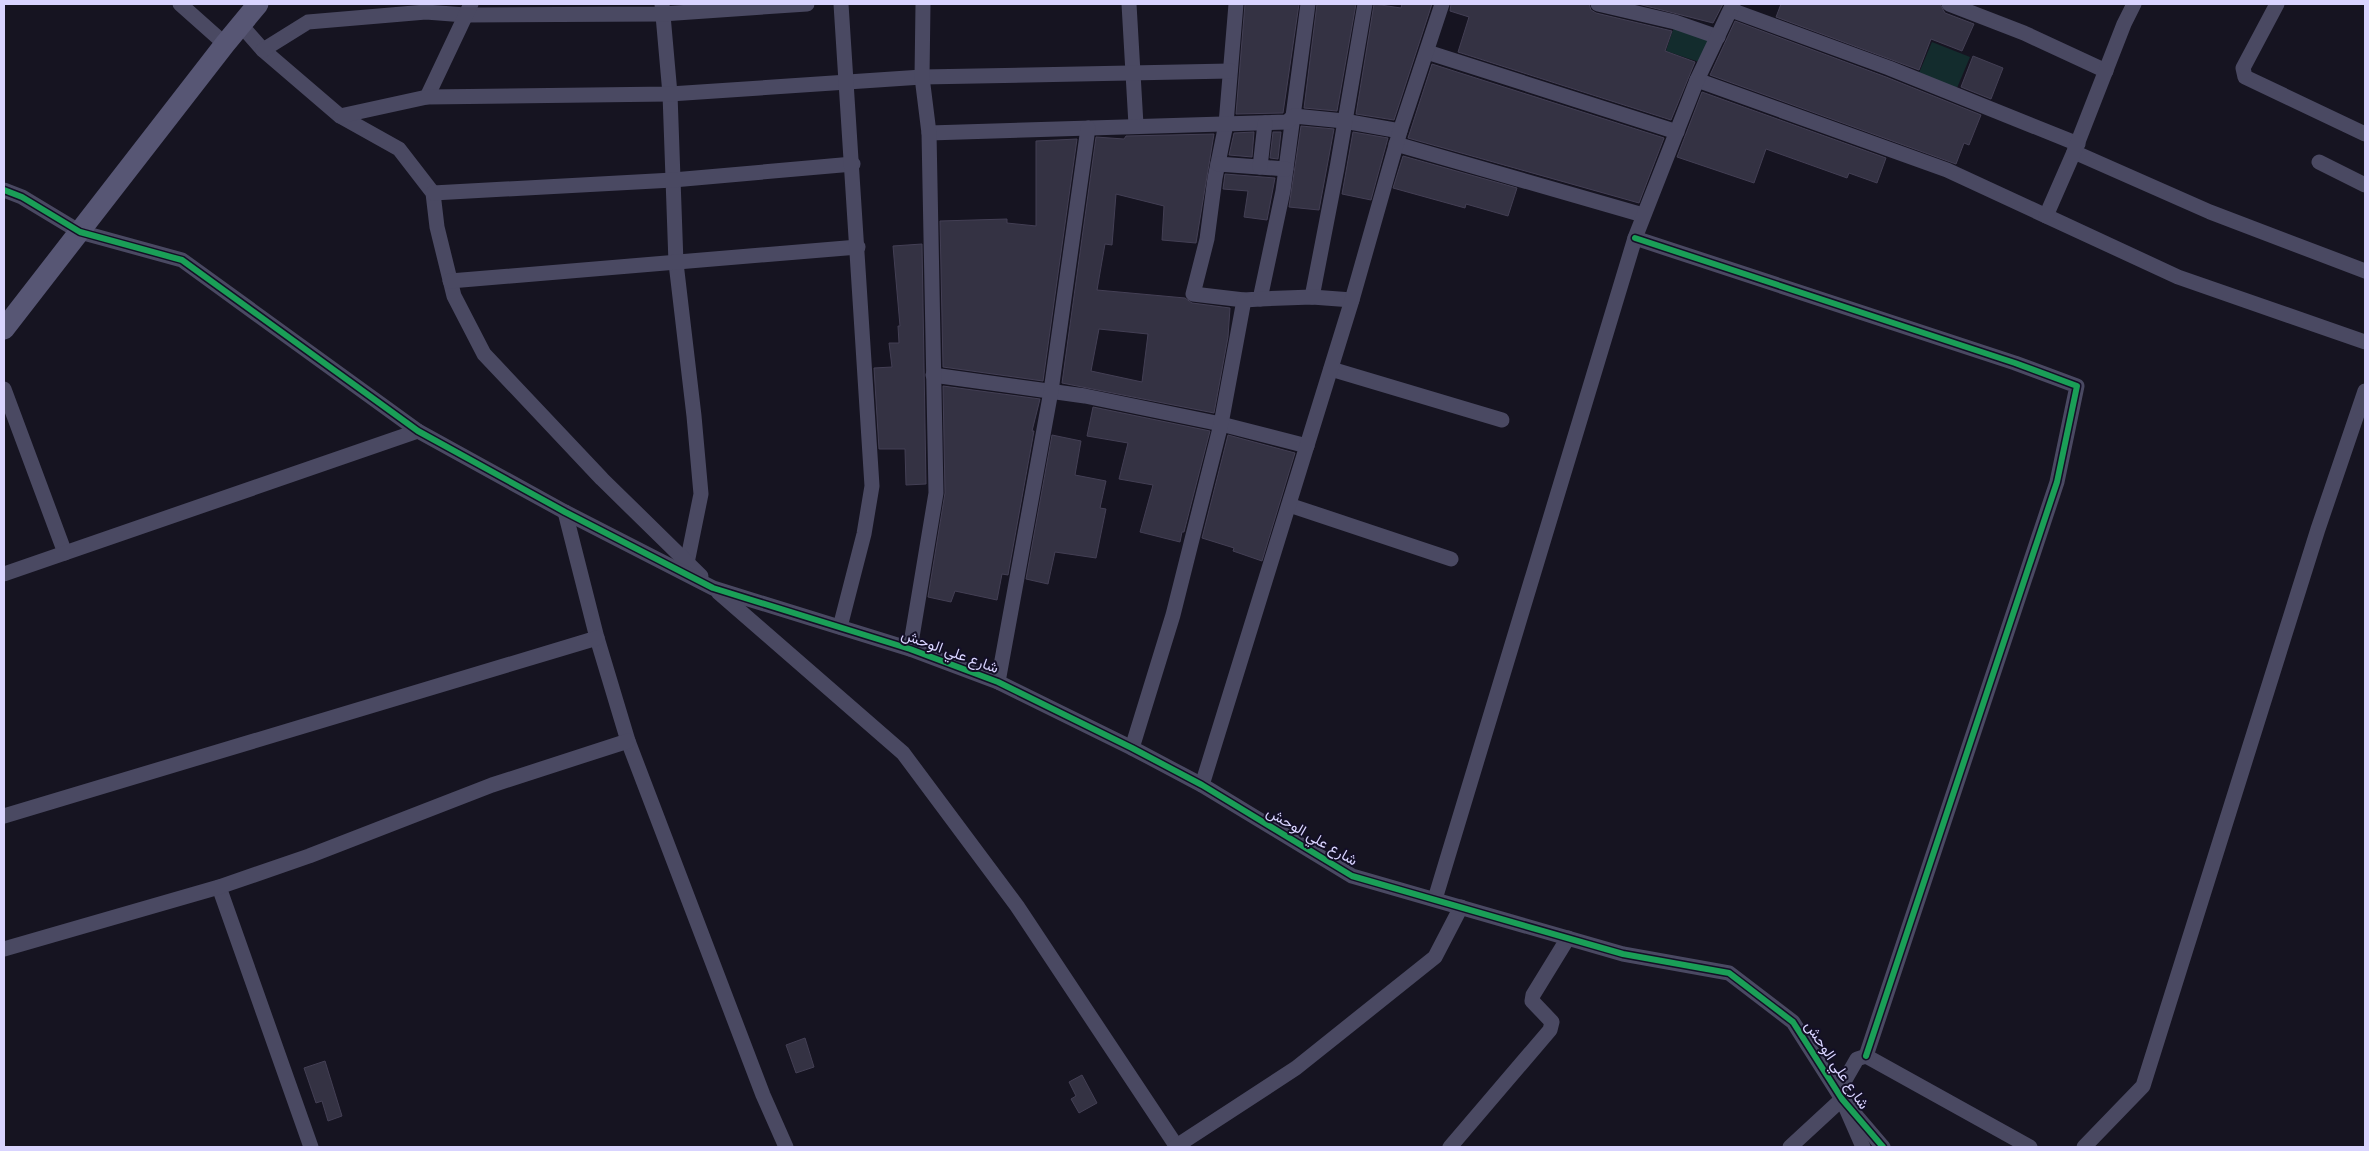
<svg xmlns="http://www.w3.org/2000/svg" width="2369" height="1151" viewBox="0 0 2369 1151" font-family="'Archivo Narrow',Vazirmatn,sans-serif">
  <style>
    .green { fill: #132c2d }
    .building { fill: #343243; stroke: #433f54; fill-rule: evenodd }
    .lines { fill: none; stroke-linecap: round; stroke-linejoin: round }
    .minor { stroke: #4a4962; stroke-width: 15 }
    .secondary { stroke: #575674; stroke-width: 21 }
    .cycleway-casing { stroke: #130f26; stroke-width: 9 }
    .cycleway { stroke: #1a9f57; stroke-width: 6 }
    .labels { text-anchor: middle; stroke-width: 4; stroke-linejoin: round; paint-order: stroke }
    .street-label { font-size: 15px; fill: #d9d4ff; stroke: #130f26 }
  </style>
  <rect width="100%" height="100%" fill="#161421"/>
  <g class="green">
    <polygon points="1674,27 1710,39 1702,63 1666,51"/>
    <polygon points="1932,42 1970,57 1957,88 1919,73"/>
  </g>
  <g class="building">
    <polygon points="1245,4 1299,4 1283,113 1236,114"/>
    <polygon points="1317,4 1356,4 1337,111 1304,108"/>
    <polygon points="1374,4 1401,8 1402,4 1432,4 1394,120 1356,114"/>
    <polygon points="1451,4 1589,4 1591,10 1596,13 1672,31 1665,51 1695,62 1671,120 1458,52 1469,17 1450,11"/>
    <polygon points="1638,4 1723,4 1713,23"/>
    <polygon points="1781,4 1940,4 1945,13 1974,24 1962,51 1931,39 1919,70 1776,17"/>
    <polygon points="1735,21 1886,77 1981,115 1969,145 1964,143 1956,164 1710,75"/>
    <polygon points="1973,56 2003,68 1991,99 1961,87"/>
    <polygon points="1432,64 1664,138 1639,203 1408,138"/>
    <polygon points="1702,92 1886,158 1877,183 1849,173 1847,178 1766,149 1754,183 1677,157"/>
    <polygon points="1301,126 1334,129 1319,210 1289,207"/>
    <polygon points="1254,132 1252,157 1229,155 1234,133"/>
    <polygon points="1273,132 1281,132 1278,159 1270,158"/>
    <polygon points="1353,132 1388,138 1371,200 1342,194"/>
    <path d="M1214 134 1196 243 1162 240 1164 206 1116 194 1112 245 1105 244 1097 290 1185 298 1192 303 1230 308 1228 337 1214 413 1062 383 1096 137 1124 139 1126 136ZM1099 329 1148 334 1142 382 1091 371Z"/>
    <polygon points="1077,139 1043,381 943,367 940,221 1007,219 1007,223 1036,226 1036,141"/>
    <polygon points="1403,156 1517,188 1508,216 1466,204 1465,208 1393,188"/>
    <polygon points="1225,174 1275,178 1267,220 1244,217 1248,191 1223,189"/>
    <polygon points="922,244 926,484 906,485 905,449 879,449 874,368 892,367 889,343 899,343 898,326 900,326 893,246"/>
    <polygon points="943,386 1040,399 1032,431 1034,431 1008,575 1002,574 997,600 955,591 951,602 928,597 945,493"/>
    <polygon points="1093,407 1210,431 1184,532 1182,532 1180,542 1140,532 1153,485 1119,479 1128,443 1087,436"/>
    <polygon points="1052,435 1081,441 1075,475 1106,481 1100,508 1106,509 1096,558 1055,552 1048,584 1026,579"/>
    <polygon points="1228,435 1295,453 1262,561 1233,551 1234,548 1202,538"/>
    <polygon points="805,1038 814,1067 796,1073 786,1045"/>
    <polygon points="325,1061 342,1116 328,1121 322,1101 316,1103 304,1068"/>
    <polygon points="1082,1075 1097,1103 1079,1113 1071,1099 1076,1096 1069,1082"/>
  </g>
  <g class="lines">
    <g class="minor">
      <polyline points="180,4 225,44"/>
      <polyline points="662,4 670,94 676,263 694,416 701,494 687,563"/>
      <polyline points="1129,4 1136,125"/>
      <polyline points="1236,4 1226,124 1215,178 1207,239 1193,294 1244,300 1260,299 1283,191 1308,4"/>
      <polyline points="1598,4 1675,22 1718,37"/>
      <polyline points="1949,4 2024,33 2106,71"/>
      <polyline points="2277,4 2243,68 2245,77 2365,134"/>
      <polyline points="1731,10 1889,68 2078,144"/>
      <polyline points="241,25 263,50 340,116 399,149 433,193 437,227 454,296 484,354 602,479 701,576"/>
      <polyline points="263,50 308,22 426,12 465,15 662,14 807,4"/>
      <polyline points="1427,52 1677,132"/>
      <polyline points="1697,80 1947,170 2178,277 2365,342"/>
      <polyline points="427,97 471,4"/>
      <polyline points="340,116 427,97 670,94 922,77 1230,71"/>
      <polyline points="929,133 1287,122 1294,116 1344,121 1400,131"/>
      <polyline points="1396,144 1643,215"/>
      <polyline points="2074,152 2210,212 2365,271"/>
      <polyline points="2319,162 2365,185"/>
      <polyline points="1218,164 1286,169"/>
      <polyline points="1260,167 1265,123"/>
      <polyline points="4,190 22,197 80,232 182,260 418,431 565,512 713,588 910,649 998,682 1132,748 1202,785 1352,876 1623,954 1729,973 1793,1022 1842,1099 1883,1147"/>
      <polyline points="433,193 673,180 853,164"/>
      <polyline points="2046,216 2074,152 2124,24 2134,4"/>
      <polyline points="1635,238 2015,363 2077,386 2057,482 1866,1056"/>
      <polyline points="450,281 858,247"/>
      <polyline points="1312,297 1337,168 1365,4"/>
      <polyline points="1260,299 1312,297 1352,300"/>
      <polyline points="1331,369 1502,420"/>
      <polyline points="933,375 1085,396 1221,424 1307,446"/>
      <polyline points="4,389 65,553"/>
      <polyline points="1289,505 1451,559"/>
      <polyline points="565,512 597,638 628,741 763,1095 786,1147"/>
      <polyline points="4,574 418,431"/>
      <polyline points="718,592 903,753 1017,906 1177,1147"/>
      <polyline points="840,627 864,534 872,486 841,4"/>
      <polyline points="910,649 936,493 929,133 922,77 923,4"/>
      <polyline points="998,682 1051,391 1088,128"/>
      <polyline points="1132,748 1173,615 1221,424 1244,300"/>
      <polyline points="1202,785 1352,300 1400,131 1442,4"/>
      <polyline points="4,816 597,638"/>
      <polyline points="219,887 311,1147"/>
      <polyline points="1435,899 1635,238 1697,80 1733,4"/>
      <polyline points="4,949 219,887 309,856 492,785 628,741"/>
      <polyline points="1838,1092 1857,1059 1866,1056 2030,1147"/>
      <polyline points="1175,1147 1296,1068 1435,957 1461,907"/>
      <polyline points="1450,1147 1550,1030 1552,1022 1532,1001 1533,995 1568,938"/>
      <polyline points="1790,1147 1842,1099 1863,1147"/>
      <polyline points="2084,1147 2143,1086 2318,529 2365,391"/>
    </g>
    <polyline class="secondary" points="4,329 225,44 258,4"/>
    <g class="cycleway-casing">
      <g id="cycleway">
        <polyline points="4,190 22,197 80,232 182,260 418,431 565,512 713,588 910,649 998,682 1132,748 1202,785 1352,876 1623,954 1729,973 1793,1022 1842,1099 1883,1147"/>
        <polyline points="1635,238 2015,363 2077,386 2057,482 1866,1056"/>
      </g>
    </g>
    <use href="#cycleway" class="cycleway"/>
  </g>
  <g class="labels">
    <g class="street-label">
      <text transform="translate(950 651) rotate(20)" y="5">شارع علي الوحش</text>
      <text transform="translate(1312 836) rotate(30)" y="5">شارع علي الوحش</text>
      <text transform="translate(1837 1065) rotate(56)" y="5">شارع علي الوحش</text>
    </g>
  </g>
  <rect width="2369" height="1151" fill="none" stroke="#d9d4ff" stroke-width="10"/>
</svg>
